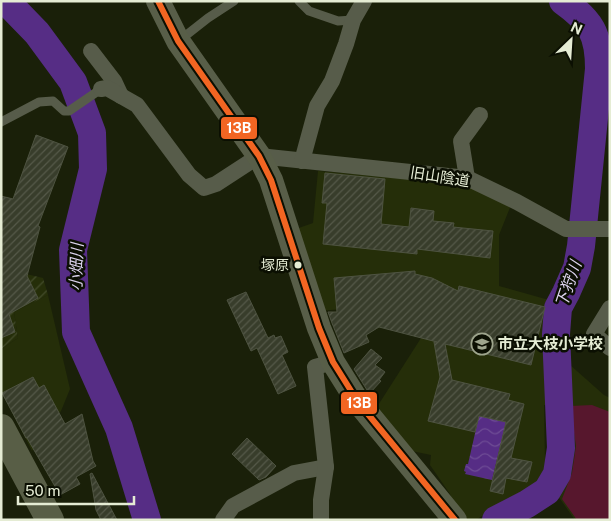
<svg xmlns="http://www.w3.org/2000/svg" width="611" height="521" viewBox="0 0 611 521" font-family="'Public Sans','Noto Sans JP',sans-serif">
  <style>
    .built { fill: #252e09 }
    .industrial { fill: url(#industrial-furrows) }
    .pitch { fill: #57172d }
    .water { fill: url(#water-waves) }
    .lines { fill: none; stroke-linecap: round; stroke-linejoin: round }
    .river { stroke: #562d85; stroke-width: 28 }
    .building { fill: url(#building-hatch); stroke: #4e5341 }
    .service { stroke: #575c4a; stroke-width: 9 }
    .minor { stroke: #575c4a; stroke-width: 16 }
    .secondary { stroke: #585e48; stroke-width: 24 }
    .trunk { stroke: #585e46; stroke-width: 28 }
    .bus-1-casing { stroke: #0b0f02; stroke-width: 10 }
    .bus-1 { stroke: #f26522; stroke-width: 6 }
    .bus-dot { fill: #e5ecd4; stroke: #0b0f02; stroke-width: 2 }
    .labels { text-anchor: middle; stroke-width: 5; stroke-linejoin: round; paint-order: stroke }
    .bus-label { font-size: 14px; fill: #e5ecd4; stroke: #0b0f02; text-anchor: end }
    .street-label { font-size: 15px; fill: #e5ecd4; stroke: #0b0f02 }
    .poi-label { font-size: 15px; font-weight: bold; fill: #e5ecd4; stroke: #0b0f02; text-anchor: start }
    .water-label { font-size: 16px; font-style: italic; fill: #dbd2ec; stroke: #0b0f02 }
    .line-badge { stroke: #0b0f02; stroke-width: 2 }
    .badge-label { font-size: 14px; text-anchor: middle; font-weight: bold; fill: #fff }
  </style>
  <defs>
    <pattern id="industrial-furrows" width="10" height="10" patternUnits="userSpaceOnUse" patternTransform="scale(1.25)"><rect width="10" height="10" fill="#252e09"/><path d="M-1 1l2-2M0 10L10 0M9 11l2-2" fill="none" stroke="#444c2c"/></pattern>
    <pattern id="water-waves" width="16" height="10" patternUnits="userSpaceOnUse" patternTransform="scale(1.25)"><rect width="16" height="10" fill="#562d85"/><path d="M0 5q4-4 8 0t8 0" fill="none" stroke="#6e4c95"/></pattern>
    <pattern id="building-hatch" width="6" height="6" patternUnits="userSpaceOnUse" patternTransform="scale(1.25)"><rect width="6" height="6" fill="#383d2b"/><path d="M-1 1l2-2M0 6l6-6M5 7l2-2" fill="none" stroke="#555949"/></pattern>
  </defs>
  <rect width="100%" height="100%" fill="#1a2009"/>
  <g class="built">
    <polygon points="318,171 453,182 473,186 511,205 499,235 499,286 549,300 545,381 568,380 569,364 604,395 610,398 610,520 575,520 558,496 570,473 574,445 567,405 544,405 545,463 543,478 525,503 482,516 476,520 468,520 454,506 450,494 430,465 431,455 407,450 375,410 430,324 390,305 319,311 293,230 313,223"/>
    <polygon points="48,295 70,389 61,411 42,434 32,451 1,391 1,349 18,338 14,312"/>
  </g>
  <polygon class="industrial" points="1,263 26,274 43,278 48,295 14,312 18,338 1,349"/>
  <polygon class="pitch" points="592,405 610,412 610,520 577,520 562,499 572,473 576,446 570,406"/>
  <polygon class="water" points="479,416 506,422 492,480 465,474 466,472 464,471 466,464 468,464"/>
  <g class="lines">
    <g class="river">
      <polyline points="6,1 37,33 73,82 92,133 93,169 73,250 76,332 119,428 147,520"/>
      <path d="M496 520 527 504 547 491 557 474 561 448 556 334 558 308 566 293 577 268 581 246 599 69C599 34 591 21 563 1"/>
    </g>
  </g>
  <g class="building">
    <polygon points="36,135 68,147 38,226 40,227 27,276 38,298 9,314 15,332 1,338 1,196 13,199"/>
    <polygon points="325,173 385,179 381,224 409,227 411,208 434,211 433,221 454,223 453,227 493,231 490,258 417,249 417,254 323,244 327,203 322,203"/>
    <polygon points="415,271 415,274 432,278 458,291 459,286 545,307 531,365 445,344 452,380 510,394 508,400 524,404 511,458 532,462 527,482 506,478 503,494 490,491 506,422 479,416 475,432 428,421 440,377 434,342 437,342 379,327 366,335 369,342 344,353 332,323 328,312 337,312 334,278"/>
    <polygon points="246,292 268,338 274,335 275,338 281,336 288,352 282,355 296,386 278,394 257,348 251,351 227,300"/>
    <polygon points="371,349 382,358 375,365 385,372 379,380 381,381 370,393 367,390 354,369"/>
    <polygon points="33,377 39,388 44,385 65,424 82,414 93,461 96,466 76,477 80,484 60,495 27,438 26,438 2,393"/>
    <polygon points="247,438 276,466 266,477 259,480 232,454"/>
    <polygon points="92,473 117,520 101,520 96,510 90,474"/>
  </g>
  <g class="lines">
    <g class="service">
      <polyline points="299,1 309,11 338,21 353,20"/>
      <polyline points="180,40 208,18 234,1"/>
      <polyline points="1,122 39,102 53,101 64,111 69,111 101,89"/>
    </g>
    <g class="minor">
      <polyline points="91,51 114,81 121,96"/>
      <polyline points="101,89 107,88 137,105 189,175 204,188 216,184 259,156 467,178 517,202 566,229 610,229"/>
      <polyline points="302,161 317,106 332,81 346,44 353,20 364,1"/>
      <polyline points="467,178 461,141 480,115"/>
      <polyline points="610,308 594,334 610,348"/>
      <polyline points="223,520 233,506 294,473 326,467"/>
      <polyline points="321,520 321,500 326,467 315,367 333,362"/>
    </g>
    <polyline class="secondary" points="158,1 178,41 259,156 271,180 319,328 333,362 358,402 455,520"/>
    <polyline class="trunk" points="1,428 50,520"/>
    <g class="bus-1-casing">
      <polyline id="bus-1" points="158,1 178,41 259,156 271,180 319,328 333,362 358,402 455,520"/>
    </g>
    <use href="#bus-1" class="bus-1"/>
  </g>
  <defs>
    <g id="school-ring" transform="scale(1.125)"><circle r="9.5" fill="#0b0f02" stroke="#9ea58d" stroke-width="1.5"/><path d="M0-5L7-2L0 1L-7-2ZM-4 1L0 2.5L4 1V4Q0 6-4 4Z" fill="#9ea58d"/></g>
  </defs>
  <g fill-rule="evenodd">
    <use href="#school-ring" x="482" y="344"/>
  </g>
  <circle class="bus-dot" cx="298" cy="265" r="4.5"/>
  <g class="labels">
    <g class="bus-label">
      <text x="289" y="270">塚原</text>
    </g>
    <g class="street-label">
      <text transform="translate(440 177) rotate(9)" y="5">旧山陰道</text>
    </g>
    <g class="poi-label">
      <text x="498" y="349">市立大枝小学校</text>
    </g>
    <g class="water-label">
      <text transform="translate(76 267) rotate(-88)" y="6">小畑川</text>
      <text transform="translate(568 284) rotate(-71)" y="6">下狩川</text>
    </g>
  </g>
  <g class="line-badge">
    <rect x="220" y="116" width="38" height="24" rx="5" fill="#f26522"/>
    <rect x="340" y="391" width="38" height="24" rx="5" fill="#f26522"/>
  </g>
  <g class="badge-label">
    <text x="239" y="133">13B</text>
    <text x="359" y="408">13B</text>
  </g>
  <rect width="611" height="521" fill="none" stroke="#e5ecd4" stroke-width="5"/>
  <g transform="translate(571 40) rotate(25)" stroke="#0b0f02" stroke-width="4" paint-order="stroke">
  <path d="M0-4L9 19L0 12L-9 19Z" fill="#e5ecd4"/>
  <text y="-8" font-size="14" font-weight="bold" text-anchor="middle" fill="#e5ecd4">N</text>
  </g>
  <path d="M18 496v8h116v-8" fill="none" stroke="#e5ecd4" stroke-width="2.5"/>
  <text x="25" y="496" font-size="15" fill="#e5ecd4" stroke="#0b0f02" stroke-width="4" paint-order="stroke">50 m</text>
</svg>
